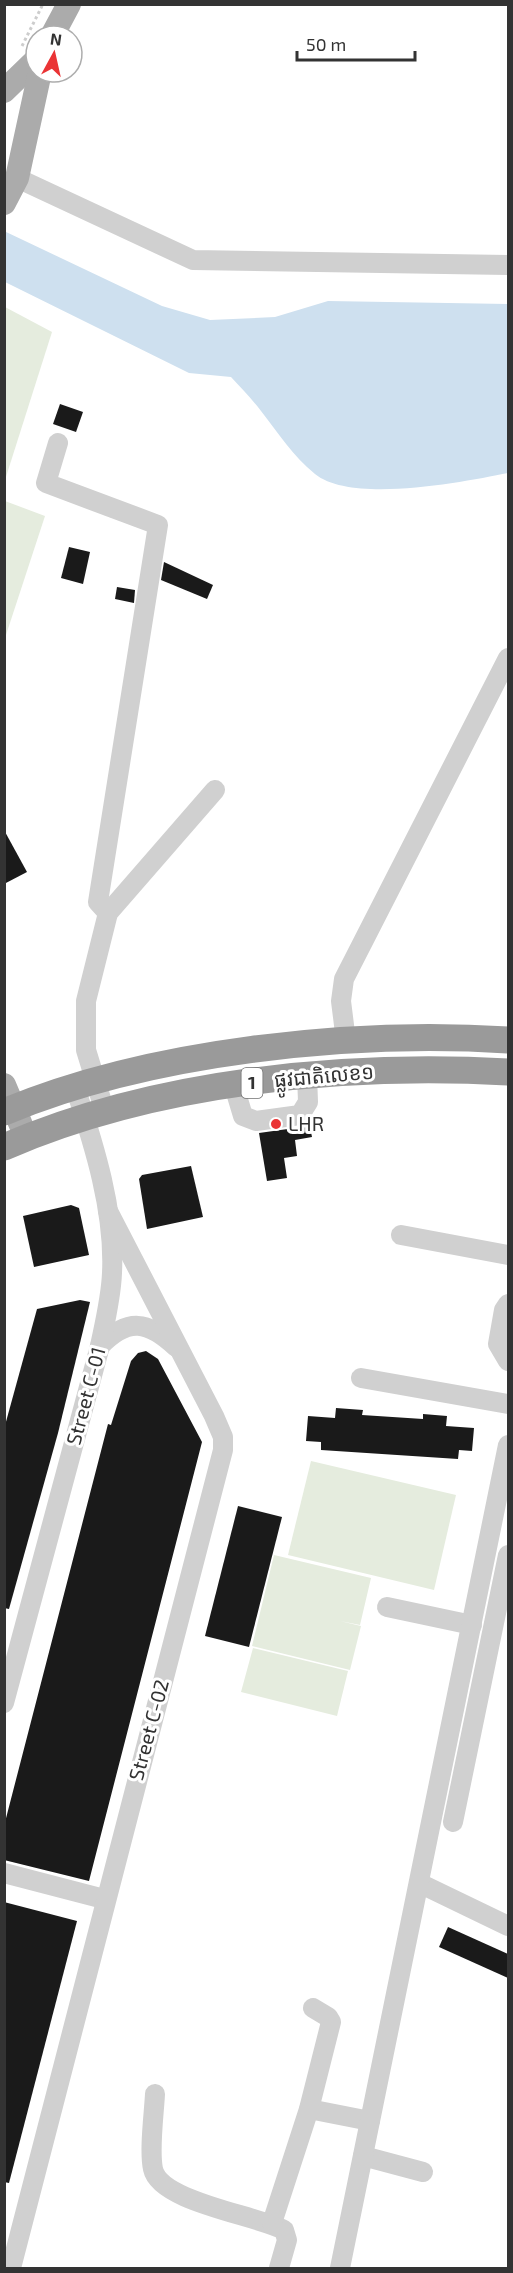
<svg xmlns="http://www.w3.org/2000/svg" width="513" height="2273" viewBox="0 0 513 2273" font-family="'Exo 2','Noto Sans Khmer',sans-serif">
  <style>
    .green { fill: #e5ecde }
    .water { fill: #cee0ef }
    .building { fill: #1a1a1a }
    .lines { fill: none; stroke-linecap: round; stroke-linejoin: round }
    .path { stroke: #cdcdcd; stroke-width: 3; stroke-dasharray: 3 3; stroke-linecap: butt }
    .minor { stroke: #d0d0d0; stroke-width: 20 }
    .major { stroke: #ababab; stroke-width: 24 }
    .highway { stroke: #9a9a9a; stroke-width: 27 }
    .poi-dot { fill: #ea3435; stroke: #fff; stroke-width: 2 }
    .labels { text-anchor: middle; stroke-width: 6; stroke-linejoin: round; paint-order: stroke }
    .shield { fill: #fff; stroke: #707070; stroke-width: 1.5 }
    .shield-label { font-size: 18px; font-weight: bold; fill: #333 }
    .street-label { font-size: 20px; fill: #333; stroke: #fff }
    .poi-label { font-size: 20px; fill: #333; stroke: #fff; text-anchor: start }
  </style>
  <rect width="100%" height="100%" fill="#fff"/>
  <g class="green">
    <polygon points="5,307 52,332 5,480"/>
    <polygon points="5,501 45,516 5,638"/>
    <polygon points="311,1461 456,1495 434,1590 288,1555"/>
    <polygon points="274,1555 371,1578 360,1625 340,1621 361,1626 350,1670 252,1646"/>
    <polygon points="253,1648 348,1671 337,1716 241,1692"/>
  </g>
  <path class="water" d="M4 231 162 306 210 320 275 317 328 301 508 304V473C463 482 352 504 315 474 293 456 278 433 261 411 252 399 241 388 231 377L189 373 5 282Z"/>
  <g class="building">
    <polygon points="60,404 83,412 76,432 53,424"/>
    <polygon points="69,547 90,552 83,584 61,578"/>
    <polygon points="164,562 213,585 207,599 161,580"/>
    <polygon points="117,587 135,590 134,603 115,599"/>
    <polygon points="4,830 27,872 4,884"/>
    <polygon points="309,1122 312,1137 295,1140 297,1156 284,1158 287,1178 267,1181 259,1133 302,1127"/>
    <polygon points="191,1166 203,1217 147,1229 139,1179 142,1175"/>
    <polygon points="71,1205 79,1208 89,1255 34,1267 23,1216"/>
    <polygon points="80,1300 90,1302 58,1433 9,1609 4,1608 4,1429 37,1309"/>
    <polygon points="146,1351 158,1359 202,1442 89,1881 4,1860 4,1826 108,1424 111,1425 131,1361 138,1353"/>
    <polygon points="336,1408 363,1410 362,1415 423,1419 423,1414 447,1416 446,1426 474,1428 472,1451 459,1450 458,1459 321,1450 321,1442 306,1441 308,1416 335,1418"/>
    <polygon points="238,1506 282,1517 249,1647 205,1636"/>
    <polygon points="4,1902 77,1921 9,2183 4,2182"/>
    <polygon points="448,1927 508,1954 508,1978 439,1947"/>
  </g>
  <g class="lines">
    <polyline class="path" points="22,46 43,4"/>
    <g class="minor">
      <polyline points="17,178 193,260 508,265"/>
      <polyline points="58,443 46,483 158,525 98,902 108,913"/>
      <polyline points="346,1041 341,1001 344,979 508,658"/>
      <polyline points="234,1086 243,1116 256,1121 300,1115 308,1102 307,1075"/>
      <polyline points="105,1112 86,1050 86,1001 108,913 215,790"/>
      <polyline points="401,1235 508,1255"/>
      <polyline points="508,1304 504,1310 498,1344 508,1361"/>
      <path d="M100 1346C128 1317 148 1321 176 1347"/>
      <polyline points="361,1378 508,1404"/>
      <polyline points="387,1607 472,1625"/>
      <path d="M4 1703 100 1346C105 1322 111 1298 112 1273 115 1211 94 1145 75 1087"/>
      <polyline points="453,1822 508,1555"/>
      <polyline points="4,1873 104,1899"/>
      <polyline points="419,1883 508,1926"/>
      <path d="M155 2094C154 2114 149 2150 153 2169 160 2202 256 2215 284 2230L287 2240 279 2268"/>
      <polyline points="309,2109 370,2121"/>
      <polyline points="363,2156 423,2172"/>
      <polyline points="272,2223 309,2109 331,2022 328,2017 313,2008"/>
      <polyline points="11,2268 223,1450 223,1437 214,1416 108,1211"/>
      <polyline points="340,2268 508,1445"/>
    </g>
    <g class="major">
      <polyline points="52,36 69,4"/>
      <polyline points="4,91 36,60"/>
      <polyline points="4,203 17,178 40,72"/>
      <polyline points="4,1085 26,1137"/>
    </g>
    <g class="highway">
      <path d="M4 1112C150 1051 352 1030 508 1040"/>
      <path d="M4 1147C156 1081 345 1063 508 1072"/>
    </g>
  </g>
  <circle class="poi-dot" cx="276" cy="1124" r="6"/>
  <g class="labels">
    <rect class="shield" x="241.5" y="1068" width="21" height="30" rx="4.5"/>
    <g class="shield-label">
      <text x="252" y="1089">1</text>
    </g>
    <g class="street-label">
      <text transform="translate(324 1076) rotate(-5)" y="7">ផ្លូវជាតិលេខ១</text>
      <text transform="translate(86 1396) rotate(-75)" y="7">Street C-01</text>
      <text transform="translate(149 1730) rotate(-75)" y="7">Street C-02</text>
    </g>
    <g class="poi-label">
      <text x="288" y="1131">LHR</text>
    </g>
  </g>
  <rect width="513" height="2273" fill="none" stroke="#333333" stroke-width="12"/>
  <g transform="translate(54 54) rotate(8)"><circle r="28" fill="#ffffff" stroke="#adadad" stroke-width="1.5"/>
  <path d="M0-4.5L10 22L0 15L-10 22Z" fill="#ea3435"/>
  <text y="-9" font-size="16" font-weight="bold" text-anchor="middle" fill="#333333">N</text>
  </g>
  <path d="M297 51v9h118v-9" fill="none" stroke="#333333" stroke-width="3"/>
  <text x="306" y="51" font-size="18" fill="#333333" stroke="#ffffff" stroke-width="4.5" paint-order="stroke">50 m</text>
</svg>
